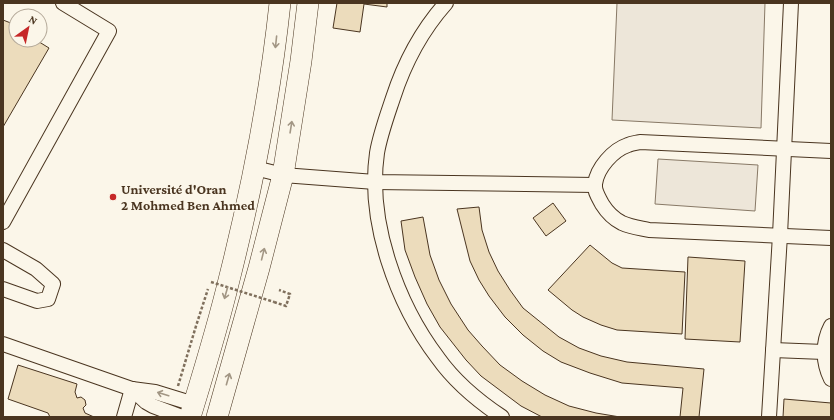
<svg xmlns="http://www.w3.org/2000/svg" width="834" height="420" viewBox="0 0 834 420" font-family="'Crimson Pro',serif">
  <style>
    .green { fill: #ede6d9; stroke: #887966 }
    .building { fill: #ecdcbc; stroke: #4a3520 }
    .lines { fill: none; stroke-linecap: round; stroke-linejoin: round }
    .minor-casing { stroke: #4a3520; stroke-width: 16 }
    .highway-casing { stroke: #4a3520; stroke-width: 22 }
    .path { stroke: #7f6f5c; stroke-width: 2.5; stroke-dasharray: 3 2; stroke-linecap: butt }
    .minor { stroke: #fbf6e9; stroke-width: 14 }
    .highway { stroke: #fbf6e9; stroke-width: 21 }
    .path-bridge { stroke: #7f6f5c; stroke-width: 2.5; stroke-dasharray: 3 2; stroke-linecap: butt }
    .oneway { stroke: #a29684 }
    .poi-dot { fill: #c62828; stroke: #fbf6e9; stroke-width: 1.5 }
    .labels { text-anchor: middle; stroke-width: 3; stroke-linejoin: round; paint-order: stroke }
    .poi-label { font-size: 14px; font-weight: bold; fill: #4a3520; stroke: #fbf6e9; text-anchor: start }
  </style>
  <rect width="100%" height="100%" fill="#fbf6e9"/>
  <g class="green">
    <polygon points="617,3 765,3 761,128 612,120"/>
    <polygon points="658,159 758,165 755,211 655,204"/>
  </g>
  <g class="building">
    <polygon points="337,3 387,3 387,7 364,4 360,32 333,28"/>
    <polygon points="3,20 16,25 16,40 36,40 49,48 3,127"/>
    <polygon points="553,203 566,221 546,236 533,218"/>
    <polygon points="479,207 482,230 489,252 498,271 510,290 523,308 559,337 579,348 601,356 627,362 704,369 699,417 680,417 683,388 622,383 590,373 561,362 543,351 523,335 505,317 489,296 479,280 470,261 457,209"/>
    <polygon points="423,217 430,255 439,280 451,304 468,330 482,346 500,365 522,381 545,395 569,406 596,413 620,417 542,417 521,406 481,376 466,360 440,327 427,304 415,277 405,250 401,221"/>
    <polygon points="590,245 612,263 622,268 685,272 682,334 617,330 601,325 583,317 572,310 548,290"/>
    <polygon points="688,257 745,261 740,342 685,339"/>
    <polygon points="18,365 77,384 75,392 77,398 81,397 85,400 86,405 83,408 85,413 94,417 50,417 48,413 8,399"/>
    <polygon points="784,399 831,403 831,417 783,417"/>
  </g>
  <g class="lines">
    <g class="minor-casing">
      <g id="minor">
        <path d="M446 3C422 30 404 64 393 98 387 116 380 135 377 153 367 222 397 304 438 358 455 382 478 401 502 417"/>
        <path d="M831 151 640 142C636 143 632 143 628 145 613 150 597 168 595 184 594 191 599 198 602 204 607 212 614 219 622 223 631 227 640 228 649 230L831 238"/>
        <polyline points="255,168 283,175 375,182 595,185"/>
        <polyline points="3,222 109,31 63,3"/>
        <polyline points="3,250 36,269 53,284 48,299 37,301 3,289"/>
        <path d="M831 326C822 343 823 363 831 379"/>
        <polyline points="3,344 132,389 155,392 194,404"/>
        <polyline points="773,350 824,352"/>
        <polyline points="132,389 146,402 153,406 182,417"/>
        <polyline points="124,417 132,389"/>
        <polyline points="769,417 780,235 791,3"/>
      </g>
    </g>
    <g class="highway-casing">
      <g id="highway">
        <path d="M190 417C204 371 218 326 229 280 252 189 270 97 280 3"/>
        <polyline points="217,417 259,268 283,175 301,61 308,3"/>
      </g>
    </g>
    <g class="path">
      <polyline points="274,302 286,306 290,294 279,290"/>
      <polyline points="178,386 196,326 208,289"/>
    </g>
    <use href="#minor" class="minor"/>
    <use href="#highway" class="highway"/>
    <polyline class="path-bridge" points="211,282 274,302"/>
  </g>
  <defs><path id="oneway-shaft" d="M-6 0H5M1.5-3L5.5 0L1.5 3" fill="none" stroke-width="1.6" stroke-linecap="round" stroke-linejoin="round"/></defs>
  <g class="oneway">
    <use href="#oneway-shaft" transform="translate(276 42) rotate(96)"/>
    <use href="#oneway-shaft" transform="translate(291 127) rotate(-81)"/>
    <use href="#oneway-shaft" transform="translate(263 254) rotate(-76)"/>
    <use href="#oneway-shaft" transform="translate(226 293) rotate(106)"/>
    <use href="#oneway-shaft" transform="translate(228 379) rotate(-74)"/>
    <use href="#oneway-shaft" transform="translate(163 394) rotate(-163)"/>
  </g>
  <circle class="poi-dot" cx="113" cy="197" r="4"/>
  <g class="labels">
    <g class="poi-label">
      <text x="121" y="194">Université d'Oran<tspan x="121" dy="16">2 Mohmed Ben Ahmed</tspan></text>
    </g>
  </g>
  <rect width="834" height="420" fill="none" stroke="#4a3520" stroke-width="8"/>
  <g transform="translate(28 28) rotate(33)"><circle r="19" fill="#fbf6e9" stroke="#b4a999"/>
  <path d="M0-3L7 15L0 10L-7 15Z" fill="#c62828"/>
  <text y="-6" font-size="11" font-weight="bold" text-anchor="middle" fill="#4a3520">N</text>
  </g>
</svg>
